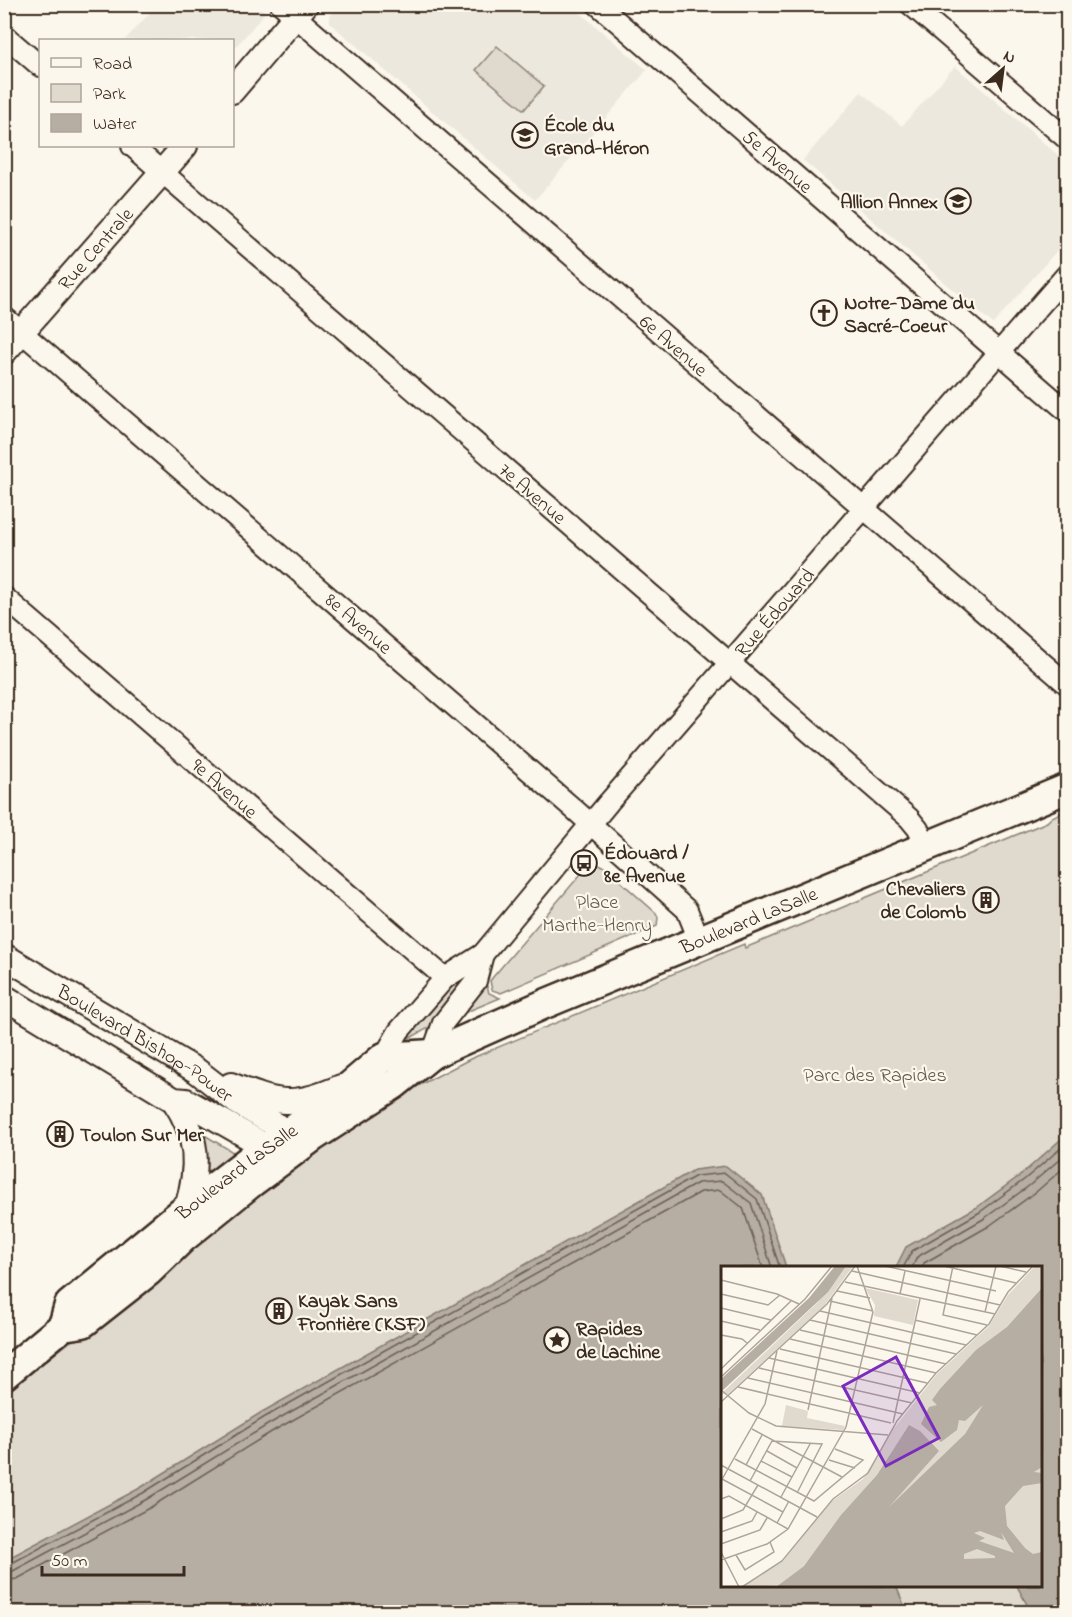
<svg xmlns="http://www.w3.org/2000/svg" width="1072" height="1617" viewBox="0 0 1072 1617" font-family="'Indie Flower',sans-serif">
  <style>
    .built { fill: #ede8dd }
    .green { fill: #dfd9ce; stroke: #8d8276; stroke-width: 1.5; fill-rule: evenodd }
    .water { fill: #b6aea2; stroke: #85796d; stroke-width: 1.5 }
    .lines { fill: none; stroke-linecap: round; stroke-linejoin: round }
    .shore { stroke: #6c5f53; stroke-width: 1.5 }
    .minor-casing { stroke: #3b2a1e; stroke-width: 24 }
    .tertiary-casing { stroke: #3b2a1e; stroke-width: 28 }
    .secondary-casing { stroke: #3b2a1e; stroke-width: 33 }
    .minor { stroke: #fbf7ec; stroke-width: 20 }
    .tertiary { stroke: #fbf7ec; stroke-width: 24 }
    .secondary { stroke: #fbf7ec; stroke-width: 28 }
    .labels { text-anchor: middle; stroke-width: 4.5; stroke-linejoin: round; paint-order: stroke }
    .poi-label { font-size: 20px; font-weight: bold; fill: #3b2a1e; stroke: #fbf7ec; text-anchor: start }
    .street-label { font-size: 20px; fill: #3b2a1e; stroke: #fbf7ec }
    .park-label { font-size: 20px; fill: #64564a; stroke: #fbf7ec }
    .inset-road { fill: none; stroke: #aea59a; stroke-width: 1.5 }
    .view { fill: #7b2cbf; fill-opacity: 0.15; stroke: #7b2cbf; stroke-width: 3 }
    .inset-edge { fill: none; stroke: #3b2a1e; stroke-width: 3 }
  </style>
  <rect width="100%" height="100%" fill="#fbf7ec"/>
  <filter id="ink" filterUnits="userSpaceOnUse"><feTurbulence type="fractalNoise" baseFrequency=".0167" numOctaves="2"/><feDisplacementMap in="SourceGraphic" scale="12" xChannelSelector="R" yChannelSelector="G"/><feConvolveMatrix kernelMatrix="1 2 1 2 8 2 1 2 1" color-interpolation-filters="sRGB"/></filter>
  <g filter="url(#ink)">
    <g class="built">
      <polygon points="157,5 256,5 264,11 264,14 233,50 232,40 125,40"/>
      <polygon points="338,5 571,5 647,70 535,200 330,23 330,16"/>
      <polygon points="955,66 1067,163 1067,239 993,324 803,160 861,92 902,126"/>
    </g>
    <g class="green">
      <polygon points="497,46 544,86 524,110 476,70"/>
      <path d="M1067 810V1612H5V1393L284 1173 387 1102 470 1059 744 944 745 948 1047 822 1052 817ZM722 1268H1040V1586H722Z"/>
      <polygon points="597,863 603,866 656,913 658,917 657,926 501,993 492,990 490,981 493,977 586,868"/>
      <polygon points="463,979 466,981 433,1023 427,1029 410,1038 408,1036 447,990"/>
      <polygon points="485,980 489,993 500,998 466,1012 463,1009"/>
      <polygon points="196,1130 238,1155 204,1181"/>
    </g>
    <g class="water">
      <polygon points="1067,1134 1067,1612 1031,1612 1017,1586 1040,1586 1040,1268 896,1267 906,1247 977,1207 1022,1174"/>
      <polygon points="726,1166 762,1195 786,1267 722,1268 722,1586 896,1586 907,1612 5,1612 5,1560 140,1488 262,1412 694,1170"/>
    </g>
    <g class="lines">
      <g class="shore">
        <polyline points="903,1268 912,1251 980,1212 1025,1179 1068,1142"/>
        <polyline points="912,1268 917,1257 985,1218 1030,1185 1068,1152"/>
        <polyline points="922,1268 924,1263 989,1226 1036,1192 1068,1164"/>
        <polyline points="4,1565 10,1564 143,1493 265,1417 696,1176 725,1173 757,1199 780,1268"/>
        <polyline points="4,1572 13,1571 147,1499 269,1424 698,1183 722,1181 751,1203 772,1268"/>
        <polyline points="4,1581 17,1579 151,1507 273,1431 701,1192 720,1190 743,1208 763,1268"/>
      </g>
      <g class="minor-casing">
        <g id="minor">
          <polyline points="281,4 1068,685"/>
          <polyline points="597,4 1068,412"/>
          <polyline points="910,4 1068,140"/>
          <polyline points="4,35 40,66"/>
          <polyline points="132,146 909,818 918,829 927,847"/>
          <polyline points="4,317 575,810 687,910 699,940"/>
          <polyline points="4,597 445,978"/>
          <polyline points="432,1054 443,1023 476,981 483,954"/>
          <polyline points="384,1057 399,1031 445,978 483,954 609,802 1068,273"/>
        </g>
      </g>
      <g class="tertiary-casing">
        <g id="tertiary">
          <polyline points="232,91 306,4"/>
          <path id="s1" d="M4 352 185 146"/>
          <path id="s2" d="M4 956 197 1071 237 1102 276 1125 296 1150"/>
          <polyline points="4,997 174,1100 186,1101 256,1141 274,1162"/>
          <path d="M231 1085C277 1104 294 1108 341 1087"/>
          <path d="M174 1100C199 1137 199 1167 187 1208"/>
        </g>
      </g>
      <g class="secondary-casing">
        <g id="secondary">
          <path id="s3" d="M63 1326 69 1305 187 1208 249 1160 332 1101 384 1057 432 1054"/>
          <path id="s4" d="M4 1375 63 1326 83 1323 149 1271 183 1238 251 1183 313 1137 395 1084 432 1054 547 1003 1068 788"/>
        </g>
      </g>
      <use href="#minor" class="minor"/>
      <use href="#tertiary" class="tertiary"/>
      <use href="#secondary" class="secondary"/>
    </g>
  </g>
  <defs>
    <g id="school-ring" transform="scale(1.35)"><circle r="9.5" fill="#fbf7ec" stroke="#3b2a1e" stroke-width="1.5"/><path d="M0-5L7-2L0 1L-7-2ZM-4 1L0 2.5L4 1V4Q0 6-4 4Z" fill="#3b2a1e"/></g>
    <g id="church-ring" transform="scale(1.35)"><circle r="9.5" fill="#fbf7ec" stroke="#3b2a1e" stroke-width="1.5"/><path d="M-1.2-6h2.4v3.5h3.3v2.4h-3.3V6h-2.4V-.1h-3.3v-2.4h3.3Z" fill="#3b2a1e"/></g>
    <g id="bus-ring" transform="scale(1.35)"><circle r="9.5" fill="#fbf7ec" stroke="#3b2a1e" stroke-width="1.5"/><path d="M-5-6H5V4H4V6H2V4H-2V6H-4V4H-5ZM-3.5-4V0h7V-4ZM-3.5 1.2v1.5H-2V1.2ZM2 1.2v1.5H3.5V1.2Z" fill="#3b2a1e"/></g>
    <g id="building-ring" transform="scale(1.35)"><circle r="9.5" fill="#fbf7ec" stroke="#3b2a1e" stroke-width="1.5"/><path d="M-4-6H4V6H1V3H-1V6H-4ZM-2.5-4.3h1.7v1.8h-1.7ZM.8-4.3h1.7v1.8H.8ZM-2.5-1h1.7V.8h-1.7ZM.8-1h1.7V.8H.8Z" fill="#3b2a1e"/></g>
    <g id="sight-ring" transform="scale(1.35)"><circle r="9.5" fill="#fbf7ec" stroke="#3b2a1e" stroke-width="1.5"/><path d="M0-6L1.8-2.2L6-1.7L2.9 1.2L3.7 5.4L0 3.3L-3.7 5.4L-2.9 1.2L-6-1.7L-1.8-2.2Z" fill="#3b2a1e"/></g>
  </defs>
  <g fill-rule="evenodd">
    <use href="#school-ring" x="525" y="135"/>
    <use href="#school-ring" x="958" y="201"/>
    <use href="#church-ring" x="824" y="313"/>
    <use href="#bus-ring" x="584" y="863"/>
    <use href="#building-ring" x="986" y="900"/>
    <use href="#building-ring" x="60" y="1134"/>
    <use href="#building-ring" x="279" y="1311"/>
    <use href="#sight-ring" x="557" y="1340"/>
  </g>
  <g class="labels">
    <g class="poi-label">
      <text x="544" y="131">École du<tspan x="544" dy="23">Grand-Héron</tspan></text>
      <text x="938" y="208" text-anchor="end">Allion Annex</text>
      <text x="844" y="309">Notre-Dame du<tspan x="844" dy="23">Sacré-Coeur</tspan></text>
      <text x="604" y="859">Édouard /<tspan x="604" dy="23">8e Avenue</tspan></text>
      <text x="966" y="895" text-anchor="end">Chevaliers<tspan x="966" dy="23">de Colomb</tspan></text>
      <text x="80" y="1141">Toulon Sur Mer</text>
      <text x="298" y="1307">Kayak Sans<tspan x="298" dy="23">Frontière (KSF)</tspan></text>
      <text x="576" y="1335">Rapides<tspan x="576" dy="23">de Lachine</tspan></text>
    </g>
    <g class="street-label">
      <text transform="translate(778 161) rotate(41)" y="7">5e Avenue</text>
      <text dy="7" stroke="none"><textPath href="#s1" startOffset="138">Rue Centrale</textPath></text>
      <text transform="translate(674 345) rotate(41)" y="7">6e Avenue</text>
      <text transform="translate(533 493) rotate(41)" y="7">7e Avenue</text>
      <text transform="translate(774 612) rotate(-49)" y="7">Rue Édouard</text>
      <text transform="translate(359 623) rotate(41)" y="7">8e Avenue</text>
      <text transform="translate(225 788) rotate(41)" y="7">9e Avenue</text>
      <text dy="7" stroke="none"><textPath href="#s4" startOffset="882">Boulevard LaSalle</textPath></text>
      <text dy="7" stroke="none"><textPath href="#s2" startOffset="166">Boulevard Bishop-Power</textPath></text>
      <text dy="7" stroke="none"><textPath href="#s3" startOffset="236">Boulevard LaSalle</textPath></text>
    </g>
    <g class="park-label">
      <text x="597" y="908">Place<tspan x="597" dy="23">Marthe-Henry</tspan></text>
      <text x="875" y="1081">Parc des Rapides</text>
    </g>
  </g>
  <g transform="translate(721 1266)">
    <rect width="321" height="321" fill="#fbf7ec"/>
    <path d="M125 0H132L103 40 7 128H0L96 37ZM314 0H321V22L317 28 321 32V321H115L112 263 83 300 58 319 22 321 62 295 111 235 142 213 169 167 216 108 268 60 287 29ZM144 22 197 34 192 59 153 50 154 39ZM65 139 87 145 86 152 124 160 122 164 61 160Z" fill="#dfd9ce"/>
    <path d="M114 0H125L107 26 0 126V113L88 32ZM321 22V201L313 206 321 207V217L302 220 284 240 286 260 304 282 312 288 321 286V321H55L83 300 120 249 156 209 188 159 199 165 218 185 168 241 244 168 262 139 244 155 238 154 236 164 220 176 200 158 208 141 216 139 211 134 219 123 255 84 286 61ZM259 265 283 274 280 266 293 287 258 275 264 272 253 267ZM256 283 274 290V292L243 293V288Z" fill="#b6aea2" fill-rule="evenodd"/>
    <path class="inset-road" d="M164 0 275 25M223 0 295 17M232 0 222 49 266 59M279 0 305 6M131 5 279 39M0 14 56 28 78 38M124 16 274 48M116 25 149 32M0 28 47 39 59 29M179 28 184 5M109 35 152 45M0 42 50 54M99 45 245 79M264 46 275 0M89 54 235 88M194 54 256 69M0 55 39 64M79 64 225 98M0 69 21 73 26 77M69 73 215 107M59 83 206 117M48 92 199 127M38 102 191 137M0 103 71 34M0 111 84 33 111 0M27 112 182 148M17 121 170 157M0 124 28 147 55 160 167 169M0 136 106 38 134 0M87 144 111 32M172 157 199 33M31 163 121 211M46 185 76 202M14 193 93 235 142 194 114 183M108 194 134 202M40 195 71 211M0 199 96 251M25 199 41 169M1 213 62 246M0 215 44 138 56 85M29 215 51 175 101 178 76 227M60 231 89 178M0 233 8 230 67 263M0 253 22 244 37 219M56 257 68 235M0 266 31 255 36 246M0 278 39 264 46 252M0 286 18 321M15 289 24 304 53 286 49 276M0 294 46 278 67 263 125 161 152 46 136 0M21 321 61 295 112 233 147 207 176 155 215 107 268 58 287 26 312 0"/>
    <path class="view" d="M175 91 218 172 165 200 122 120Z"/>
    <rect width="321" height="321" class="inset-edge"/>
  </g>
  <rect width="1072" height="1617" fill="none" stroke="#fbf7ec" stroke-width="24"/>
  <rect x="12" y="12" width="1048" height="1593" fill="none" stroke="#3b2a1e" stroke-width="2" filter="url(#ink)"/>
  <rect x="39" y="39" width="195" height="108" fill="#fbf7ec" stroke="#aea59a" stroke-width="1.5"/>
  <rect x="51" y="58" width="30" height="9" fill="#fbf7ec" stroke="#aea59a" stroke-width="1.5"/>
  <text x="93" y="69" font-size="18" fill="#3b2a1e">Road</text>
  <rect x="51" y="84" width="30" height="18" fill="#dfd9ce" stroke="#aea59a" stroke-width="1.5"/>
  <text x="93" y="99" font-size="18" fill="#3b2a1e">Park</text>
  <rect x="51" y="114" width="30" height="18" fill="#b6aea2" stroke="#aea59a" stroke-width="1.5"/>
  <text x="93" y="129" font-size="18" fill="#3b2a1e">Water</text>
  <g transform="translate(1003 69) rotate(28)" stroke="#fbf7ec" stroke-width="4.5" paint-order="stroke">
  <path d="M0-4.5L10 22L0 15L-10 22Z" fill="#3b2a1e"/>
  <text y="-9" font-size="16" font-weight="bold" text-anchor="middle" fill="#3b2a1e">N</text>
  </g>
  <path d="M42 1566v9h142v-9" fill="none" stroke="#3b2a1e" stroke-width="3"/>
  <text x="51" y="1566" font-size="18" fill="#3b2a1e" stroke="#fbf7ec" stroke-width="4.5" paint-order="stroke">50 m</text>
</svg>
